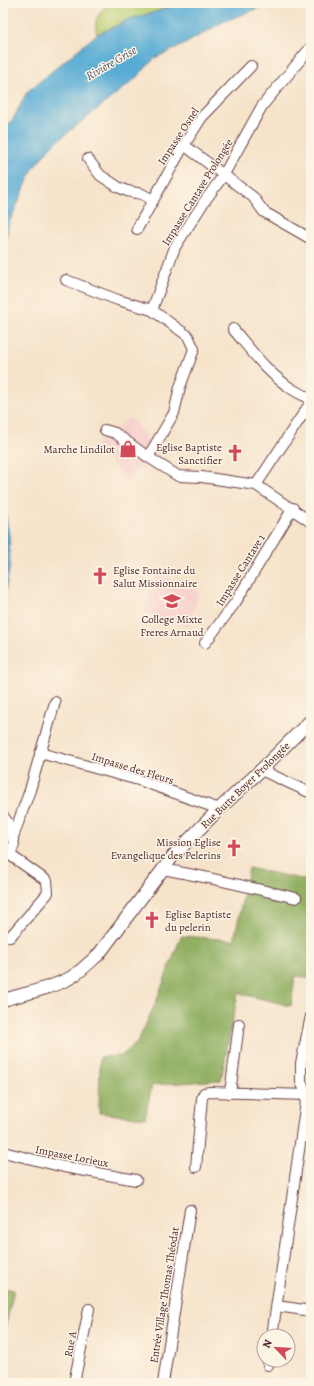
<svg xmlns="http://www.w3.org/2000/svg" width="314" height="1386" viewBox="0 0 314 1386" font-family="Alegreya,serif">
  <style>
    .built { fill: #f7d0cc }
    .green { fill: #b8cd71; stroke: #81764e }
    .forest { fill: #92b063; stroke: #6e6847 }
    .water { fill: #58acd4; stroke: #516680 }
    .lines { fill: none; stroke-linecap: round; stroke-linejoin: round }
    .minor-casing { stroke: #643c43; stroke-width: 12 }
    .tertiary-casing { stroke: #643c43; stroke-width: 14 }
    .minor { stroke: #fff; stroke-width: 10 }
    .tertiary { stroke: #fff; stroke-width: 12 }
    .labels { text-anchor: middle; stroke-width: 3; stroke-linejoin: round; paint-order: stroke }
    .street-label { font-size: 11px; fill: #4a1f2b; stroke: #fcf5e5 }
    .poi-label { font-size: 11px; fill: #4a1f2b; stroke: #fcf5e5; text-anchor: end }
    .water-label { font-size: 12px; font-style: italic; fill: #50576f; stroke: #fcf5e5 }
  </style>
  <rect width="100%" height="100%" fill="#fcf5e5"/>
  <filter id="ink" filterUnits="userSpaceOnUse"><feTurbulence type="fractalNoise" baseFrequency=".025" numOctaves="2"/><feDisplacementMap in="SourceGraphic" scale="8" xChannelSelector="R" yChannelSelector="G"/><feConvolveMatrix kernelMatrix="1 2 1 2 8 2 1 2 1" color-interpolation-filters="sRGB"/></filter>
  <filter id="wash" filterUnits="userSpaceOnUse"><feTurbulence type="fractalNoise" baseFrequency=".012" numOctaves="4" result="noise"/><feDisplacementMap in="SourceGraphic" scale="16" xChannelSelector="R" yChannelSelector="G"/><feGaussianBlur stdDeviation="0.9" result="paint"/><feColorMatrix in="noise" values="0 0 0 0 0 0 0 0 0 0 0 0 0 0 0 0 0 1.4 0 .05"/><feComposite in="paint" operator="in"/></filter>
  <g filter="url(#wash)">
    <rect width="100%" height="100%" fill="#f6e3ca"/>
    <g class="built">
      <polygon points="130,417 159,453 126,481 96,445"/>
      <polygon points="157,574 199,591 189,627 144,612"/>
    </g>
    <path class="green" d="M110 3H176L159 11 129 19 114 27 97 34C93 20 99 11 110 3Z"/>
    <g class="forest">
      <polygon points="249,868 311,881 311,978 295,976 291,1006 238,993 221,1080 152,1085 145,1118 99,1113 100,1057 121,1056 137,1043 156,1002 181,936 234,940"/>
      <polygon points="3,1288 14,1290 3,1338"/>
    </g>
    <g class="water">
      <polygon points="176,3 272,3 223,22 185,44 155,58 136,78 50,147 33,169 9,223 3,252 3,131 13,119 27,92 97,34 114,27 129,19 159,11"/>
      <polygon points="3,495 9,536 10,565 5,593 3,630"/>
    </g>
  </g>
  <g filter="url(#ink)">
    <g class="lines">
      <g class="minor-casing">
        <g id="minor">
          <polyline points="184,145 253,197 264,212 311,239"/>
          <polyline points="88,159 100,175 118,187 127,191 142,194 153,200"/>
          <polyline points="137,229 184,145 202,117 251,66"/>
          <polyline points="66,280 118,300 152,310"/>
          <path d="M233 329C251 350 268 374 292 389 298 393 305 396 311 399"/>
          <polyline points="105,430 115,433 148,457 178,476 202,477 256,485 311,522"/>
          <polyline points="148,457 174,413 180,387 194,349 188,336 152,310 175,247 204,202 223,176 262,106 311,47"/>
          <polyline points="256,485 311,402"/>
          <polyline points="205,643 235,603 293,508"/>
          <polyline points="40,753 142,781 219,809"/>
          <polyline points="261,770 311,793"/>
          <polyline points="3,816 8,823 14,844 10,855 47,881 48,893 10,937"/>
          <polyline points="13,837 30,790 55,702"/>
          <polyline points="163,869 209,878 296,898"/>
          <polyline points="230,1093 239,1024"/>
          <polyline points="3,1152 64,1167 136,1180"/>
          <polyline points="196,1167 202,1098 204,1093 210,1092 307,1095 301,1082 301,1063 311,1016"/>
          <polyline points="277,1306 311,1311"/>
          <polyline points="272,1336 307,1095 311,1095"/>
          <polyline points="268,1365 269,1360"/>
          <polyline points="74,1383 89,1309"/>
          <polyline points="163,1383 190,1210"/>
        </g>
      </g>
      <g class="tertiary-casing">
        <path id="tertiary" d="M3 1000C23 994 57 987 73 976 82 970 90 962 99 954L173 856 219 809 261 770 311 720"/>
      </g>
      <use href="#minor" class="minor"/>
      <use href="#tertiary" class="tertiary"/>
    </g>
  </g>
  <defs>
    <g id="shop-bare" transform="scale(1.38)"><path d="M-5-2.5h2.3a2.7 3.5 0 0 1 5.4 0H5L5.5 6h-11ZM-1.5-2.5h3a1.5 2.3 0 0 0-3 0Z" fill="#d1495b" stroke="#fcf5e5" stroke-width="2.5" paint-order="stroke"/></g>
    <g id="church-bare" transform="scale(1.38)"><path d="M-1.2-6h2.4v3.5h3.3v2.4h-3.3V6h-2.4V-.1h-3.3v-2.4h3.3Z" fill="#d1495b" stroke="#fcf5e5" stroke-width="2.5" paint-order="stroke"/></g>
    <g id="school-bare" transform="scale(1.38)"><path d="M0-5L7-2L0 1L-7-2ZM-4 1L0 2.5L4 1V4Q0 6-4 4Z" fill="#d1495b" stroke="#fcf5e5" stroke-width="2.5" paint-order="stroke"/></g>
  </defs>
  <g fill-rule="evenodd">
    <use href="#shop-bare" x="128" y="449"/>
    <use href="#church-bare" x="235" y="453"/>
    <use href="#church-bare" x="100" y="576"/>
    <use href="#school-bare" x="172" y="601"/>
    <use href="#church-bare" x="234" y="848"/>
    <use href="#church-bare" x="152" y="920"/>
  </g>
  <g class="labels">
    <g class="street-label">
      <text transform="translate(178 136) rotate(-57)" y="4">Impasse Osnel</text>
      <text transform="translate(197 192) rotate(-58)" y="4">Impasse Cantave Prolongée</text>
      <text transform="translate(240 570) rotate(-58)" y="4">Impasse Cantave 1</text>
      <text transform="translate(133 768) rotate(17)" y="4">Impasse des Fleurs</text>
      <text transform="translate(245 785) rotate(-44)" y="4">Rue Butte Boyer Prolongée</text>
      <text transform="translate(72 1156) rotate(11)" y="4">Impasse Lorieux</text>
      <text transform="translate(164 1295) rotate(-81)" y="4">Entrée Village Thomas Théodat</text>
      <text transform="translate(70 1344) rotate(-79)" y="4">Rue A</text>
    </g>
    <g class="poi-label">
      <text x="222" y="451">Eglise Baptiste<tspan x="222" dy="13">Sanctifier</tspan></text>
      <text x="115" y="453">Marche Lindilot</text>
      <text x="113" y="574" text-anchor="start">Eglise Fontaine du<tspan x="113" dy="13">Salut Missionnaire</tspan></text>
      <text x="172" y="623" text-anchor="middle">College Mixte<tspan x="172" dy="13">Freres Arnaud</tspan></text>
      <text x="221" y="846">Mission Eglise<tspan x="221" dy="13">Evangelique des Pelerins</tspan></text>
      <text x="165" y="918" text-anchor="start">Eglise Baptiste<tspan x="165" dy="13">du pelerin</tspan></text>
    </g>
    <g class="water-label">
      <text transform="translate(111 63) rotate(-30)" y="4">Rivière Grise</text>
    </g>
  </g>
  <rect width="314" height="1386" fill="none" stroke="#fcf5e5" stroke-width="16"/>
  <g transform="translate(276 1348) rotate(295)"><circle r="19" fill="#fcf5e5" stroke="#b59f9b"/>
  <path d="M0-3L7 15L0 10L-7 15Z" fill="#d1495b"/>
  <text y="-6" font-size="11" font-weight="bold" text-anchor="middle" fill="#4a1f2b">N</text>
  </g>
</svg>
